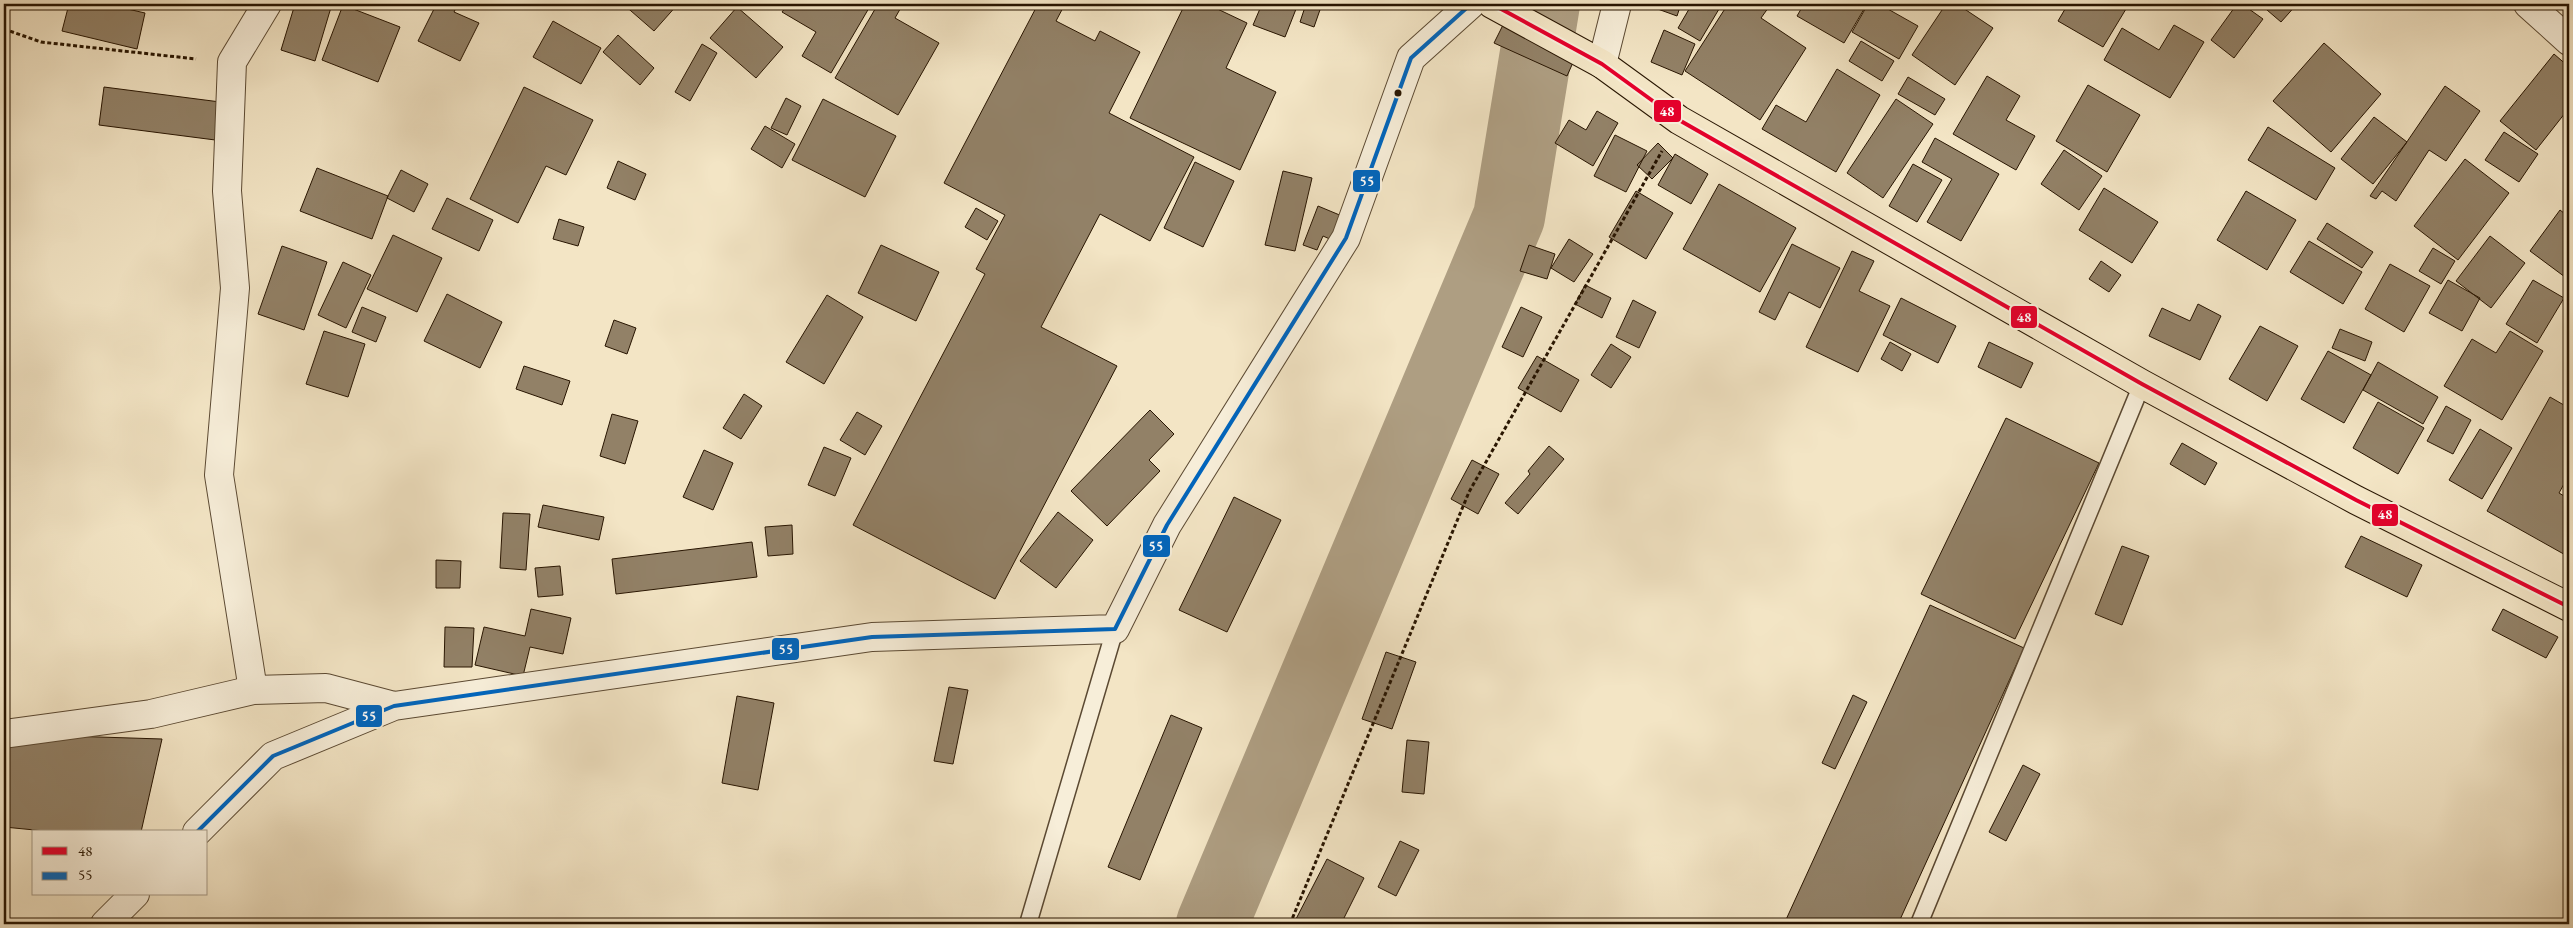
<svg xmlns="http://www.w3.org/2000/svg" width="2573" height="928" viewBox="0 0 2573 928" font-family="'EB Garamond',serif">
<rect width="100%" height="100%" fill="#f3e5c5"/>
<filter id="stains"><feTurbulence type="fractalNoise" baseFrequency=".004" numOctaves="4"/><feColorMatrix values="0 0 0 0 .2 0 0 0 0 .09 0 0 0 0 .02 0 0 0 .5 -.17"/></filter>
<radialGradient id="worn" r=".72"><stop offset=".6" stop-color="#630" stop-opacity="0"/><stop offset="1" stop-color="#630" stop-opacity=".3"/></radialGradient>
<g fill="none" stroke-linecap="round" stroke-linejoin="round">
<path stroke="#ae9e82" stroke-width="72" d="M1212,924L1509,217L1544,4"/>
</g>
<path fill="#928167" stroke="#281501" d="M69,4H106L145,13L137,49L62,31Z
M295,4H332L315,61L281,50Z
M428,4H458L454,12L479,23L460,61L418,41L435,7Z
M623,4H678L654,31Z
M788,4H862L869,8L831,73L802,56L816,32L782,12Z
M878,4H903L895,18L939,43L898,115L835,78Z
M1038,4H1065L1056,21L1095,41L1100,31L1140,52L1109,113L1194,157L1150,241L1100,214L1041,327L1117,366L995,599L853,525L985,274L976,269L1005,215L944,183Z
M1185,4H1207L1247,23L1226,68L1276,92L1240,170L1130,118Z
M1262,4H1298L1285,37L1253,25Z
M1306,4H1322L1314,27L1300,22Z
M1644,4H1681L1677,16Z
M1692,4H1722L1700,41L1678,28Z
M1728,4H1771L1761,18L1806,48L1760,120L1685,71Z
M1804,4H1867L1844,43L1797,16Z
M1868,4H1879L1918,26L1899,59L1852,32Z
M1946,4H1957L1993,28L1955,85L1912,55Z
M2068,4H2129L2103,47L2058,21Z
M2237,4H2242L2263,19L2234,58L2211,40Z
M2260,4H2297L2281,22Z
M343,5L400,27L378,82L322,60Z
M737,7L783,47L756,78L710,38Z
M553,21L601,48L581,84L533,57Z
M1503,25L1575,58L1567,76L1494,43Z
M2174,25L2204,42L2170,98L2104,60L2122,28L2159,50Z
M1664,30L1695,44L1682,75L1651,62Z
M618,35L654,68L640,85L603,52Z
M1861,41L1894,61L1882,81L1849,61Z
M2324,43L2381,94L2331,152L2273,101Z
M702,44L717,53L690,101L675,92Z
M2554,54L2569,67V108L2536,150L2500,121Z
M1837,69L1880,95L1836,172L1762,129L1776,105L1806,122Z
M1987,76L2020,96L2006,120L2035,136L2016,170L1953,134Z
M1908,77L1945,99L1935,115L1898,94Z
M2088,85L2140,115L2107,172L2056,141Z
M2445,86L2480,111L2446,161L2429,150L2396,201L2382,191L2376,199L2370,196Z
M104,87L228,103L223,141L99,125Z
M524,87L593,120L566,175L546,166L518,223L470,199Z
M786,98L801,106L787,135L771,128Z
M823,99L896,136L865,197L792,160Z
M1896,99L1933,124L1883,198L1847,173Z
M1597,111L1618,123L1593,166L1555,143L1569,120L1586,130Z
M2374,117L2407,142L2373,184L2341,159Z
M765,126L795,144L782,168L751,149Z
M2268,127L2335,168L2316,200L2248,160Z
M2504,132L2538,154L2519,182L2485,160Z
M1615,135L1647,151L1626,192L1594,176Z
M1935,138L1999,174L1961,241L1927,222L1952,179L1922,162Z
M1658,143L1673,158L1652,179L1637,165Z
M2064,150L2102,176L2079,210L2041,184Z
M1675,154L1708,174L1691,204L1658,185Z
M2465,159L2509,193L2458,260L2414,226Z
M618,161L646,174L635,200L607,188Z
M1195,162L1234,181L1203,247L1164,228Z
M1913,164L1942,180L1917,222L1889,206Z
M317,168L388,196L372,239L300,211Z
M401,170L428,184L414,212L387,198Z
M1283,171L1312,178L1295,251L1265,245Z
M1719,184L1796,228L1760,292L1683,249Z
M2104,188L2158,222L2132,263L2079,230Z
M1636,191L1673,213L1646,259L1609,237Z
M2246,191L2296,220L2267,270L2217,240Z
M447,198L493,220L479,251L432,229Z
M1318,206L1342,216L1332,240L1323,236L1317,250L1303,245Z
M976,208L998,221L987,240L965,227Z
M2560,210L2569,217V280L2530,251Z
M559,219L584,227L578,246L553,239Z
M2327,223L2373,252L2362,268L2317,239Z
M393,235L442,258L417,312L367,289Z
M2490,236L2525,263L2491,308L2456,281Z
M1569,239L1593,254L1574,282L1551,268Z
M2309,241L2362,272L2343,304L2290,272Z
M1792,244L1840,268L1820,308L1789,292L1775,320L1759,312Z
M881,245L939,272L916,321L858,293Z
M1529,245L1555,254L1547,279L1520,271Z
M282,246L327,262L304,330L258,314Z
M2433,248L2455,261L2441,284L2419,271Z
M1852,251L1874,261L1859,291L1890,306L1858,372L1806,347Z
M2101,261L2121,275L2109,292L2089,279Z
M343,262L371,275L346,328L318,315Z
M2390,264L2430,286L2404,332L2365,309Z
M2448,280L2480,298L2462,331L2429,313Z
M2533,280L2564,298L2537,343L2506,324Z
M1585,285L1611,298L1602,318L1575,304Z
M447,294L502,322L480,368L424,341Z
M827,295L863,317L824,384L786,362Z
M1901,298L1956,326L1938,363L1883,335Z
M1633,300L1656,312L1639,348L1616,337Z
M2198,304L2221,316L2200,360L2149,336L2162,308L2190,321Z
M362,307L386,317L376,342L352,332Z
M1521,307L1542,317L1523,357L1502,347Z
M614,320L636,328L627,354L605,346Z
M2260,326L2298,346L2267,401L2229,379Z
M2340,329L2372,342L2365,361L2332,348Z
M324,331L365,344L348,397L306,384Z
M2510,331L2543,351L2502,420L2444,386L2472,339L2496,353Z
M1890,342L1911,354L1902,371L1881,359Z
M1989,342L2033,363L2021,388L1978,367Z
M1611,344L1631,357L1611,388L1591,375Z
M2328,351L2371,375L2344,423L2301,399Z
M1537,356L1579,380L1561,412L1518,388Z
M2378,362L2438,397L2423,424L2363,390Z
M524,366L570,381L562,405L516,389Z
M744,394L762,406L741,439L723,428Z
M2550,397L2569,408V475L2559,493L2569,499V557L2487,511Z
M2378,402L2424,428L2398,474L2353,448Z
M2446,406L2471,420L2453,454L2427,441Z
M1150,410L1174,434L1149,460L1160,471L1107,526L1071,491Z
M857,412L882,426L865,455L840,440Z
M612,414L638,421L625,464L600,456Z
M2006,418L2099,463L2015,639L1921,594Z
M2480,429L2512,448L2482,499L2449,480Z
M2182,443L2217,463L2205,485L2170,464Z
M1549,446L1564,459L1518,514L1505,503L1530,474L1528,471Z
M824,447L851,458L835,496L808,485Z
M704,450L733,463L713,510L683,497Z
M1472,460L1499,474L1478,514L1451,499Z
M1234,497L1281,520L1227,632L1179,610Z
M543,505L604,517L599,540L538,527Z
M1058,512L1093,540L1056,588L1020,561Z
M503,513L530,514L526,570L500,568Z
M792,525L793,554L768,556L765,527Z
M2361,536L2422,565L2407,597L2345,567Z
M752,542L757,577L616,594L612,559Z
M2122,546L2149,556L2122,625L2095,614Z
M436,560L461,561L460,588H436Z
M560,566L563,595L538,597L535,568Z
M1930,605L2024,648L1898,924H1784Z
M531,609L571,618L563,654L530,647L523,676L475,665L484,627L525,636Z
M2503,609L2558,637L2546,658L2492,630Z
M445,627L474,628L472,667H444Z
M1386,652L1416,662L1392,729L1362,719Z
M949,687L968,690L953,764L934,761Z
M1853,695L1867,702L1835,769L1822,763Z
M737,696L774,703L758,790L722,783Z
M1171,715L1202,728L1140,880L1108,867Z
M4,734L162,739L141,832H55L4,827Z
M1407,740L1429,742L1424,794L1402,792Z
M2023,765L2040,774L2006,841L1989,832Z
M1400,841L1419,850L1396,896L1378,887Z
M1327,859L1364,878L1341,924H1307L1296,919Z"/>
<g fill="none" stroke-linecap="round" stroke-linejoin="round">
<defs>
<path id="lane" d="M1028,924L1115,629
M1919,924L2142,384"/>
<path id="street" d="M2528,4L2569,41
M1602,64L1617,4
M253,690L219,475L235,288L227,191L232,62L267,4
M4,734L151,714L253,690L326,688L394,706
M197,832L273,756L394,706L872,637L1115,629L1167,525L1346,238L1411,58L1471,4
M105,924L135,894"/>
<path id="primary" d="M1492,4L1602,64L1679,120L2142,384L2356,500L2569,607"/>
</defs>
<use href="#lane" stroke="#5b4932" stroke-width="19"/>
<use href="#street" stroke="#5b4932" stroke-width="30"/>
<use href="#primary" stroke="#281501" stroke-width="30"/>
<path stroke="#281501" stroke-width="3" stroke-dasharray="4 2.5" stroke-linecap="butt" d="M4,29L41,42L196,59
M1290,924L1469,492L1662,151"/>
<use href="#lane" stroke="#f7eed9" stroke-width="16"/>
<use href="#street" stroke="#f7eed9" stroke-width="28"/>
<use href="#primary" stroke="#f3e5c5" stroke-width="28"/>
<defs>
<path id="bus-1" d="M1492,4L1602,64L1679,120L2142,384L2356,500L2569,607"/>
<path id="bus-2" d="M197,832L273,756L394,706L872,637L1115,629L1167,525L1346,238L1411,58L1471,4"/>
</defs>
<use href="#bus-1" stroke="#f7eed9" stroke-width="8"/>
<use href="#bus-2" stroke="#f7eed9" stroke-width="8"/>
<use href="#bus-1" stroke="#e4002b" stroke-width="4"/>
<use href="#bus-2" stroke="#0065bd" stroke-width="4"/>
</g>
<circle fill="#281501" stroke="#f7eed9" stroke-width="2" cx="1398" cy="93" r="4.5"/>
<g stroke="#f7eed9" stroke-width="2">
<rect x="1653" y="99" width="29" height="24" rx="5" fill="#e4002b"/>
<rect x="1352" y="169" width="29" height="24" rx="5" fill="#0065bd"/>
<rect x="2010" y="305" width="28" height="24" rx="5" fill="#e4002b"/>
<rect x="2371" y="503" width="28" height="24" rx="5" fill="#e4002b"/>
<rect x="1142" y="534" width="29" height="24" rx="5" fill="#0065bd"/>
<rect x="771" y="637" width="29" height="24" rx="5" fill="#0065bd"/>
<rect x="355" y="704" width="28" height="24" rx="5" fill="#0065bd"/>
</g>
<g font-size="14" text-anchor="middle" font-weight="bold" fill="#fff">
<text x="1667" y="116">48</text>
<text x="1367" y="186">55</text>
<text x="2024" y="322">48</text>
<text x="2385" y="519">48</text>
<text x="1156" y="551">55</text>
<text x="786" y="654">55</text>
<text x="369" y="721">55</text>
</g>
<rect width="2573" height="928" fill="none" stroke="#f3e5c5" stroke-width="20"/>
<rect x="5" y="5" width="2563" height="918" fill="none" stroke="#281501" stroke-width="2.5"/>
<rect x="10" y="10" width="2553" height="908" fill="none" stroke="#281501"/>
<rect x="32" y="830" width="175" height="65" fill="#f7eed9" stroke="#a49783"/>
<rect x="42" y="847" width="25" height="8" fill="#e4002b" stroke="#a49783"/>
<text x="78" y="856" font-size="15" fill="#281501">48</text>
<rect x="42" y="872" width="25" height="8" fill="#0065bd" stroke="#a49783"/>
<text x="78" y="880" font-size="15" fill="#281501">55</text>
<rect width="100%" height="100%" filter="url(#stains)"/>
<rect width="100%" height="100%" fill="url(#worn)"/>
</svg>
